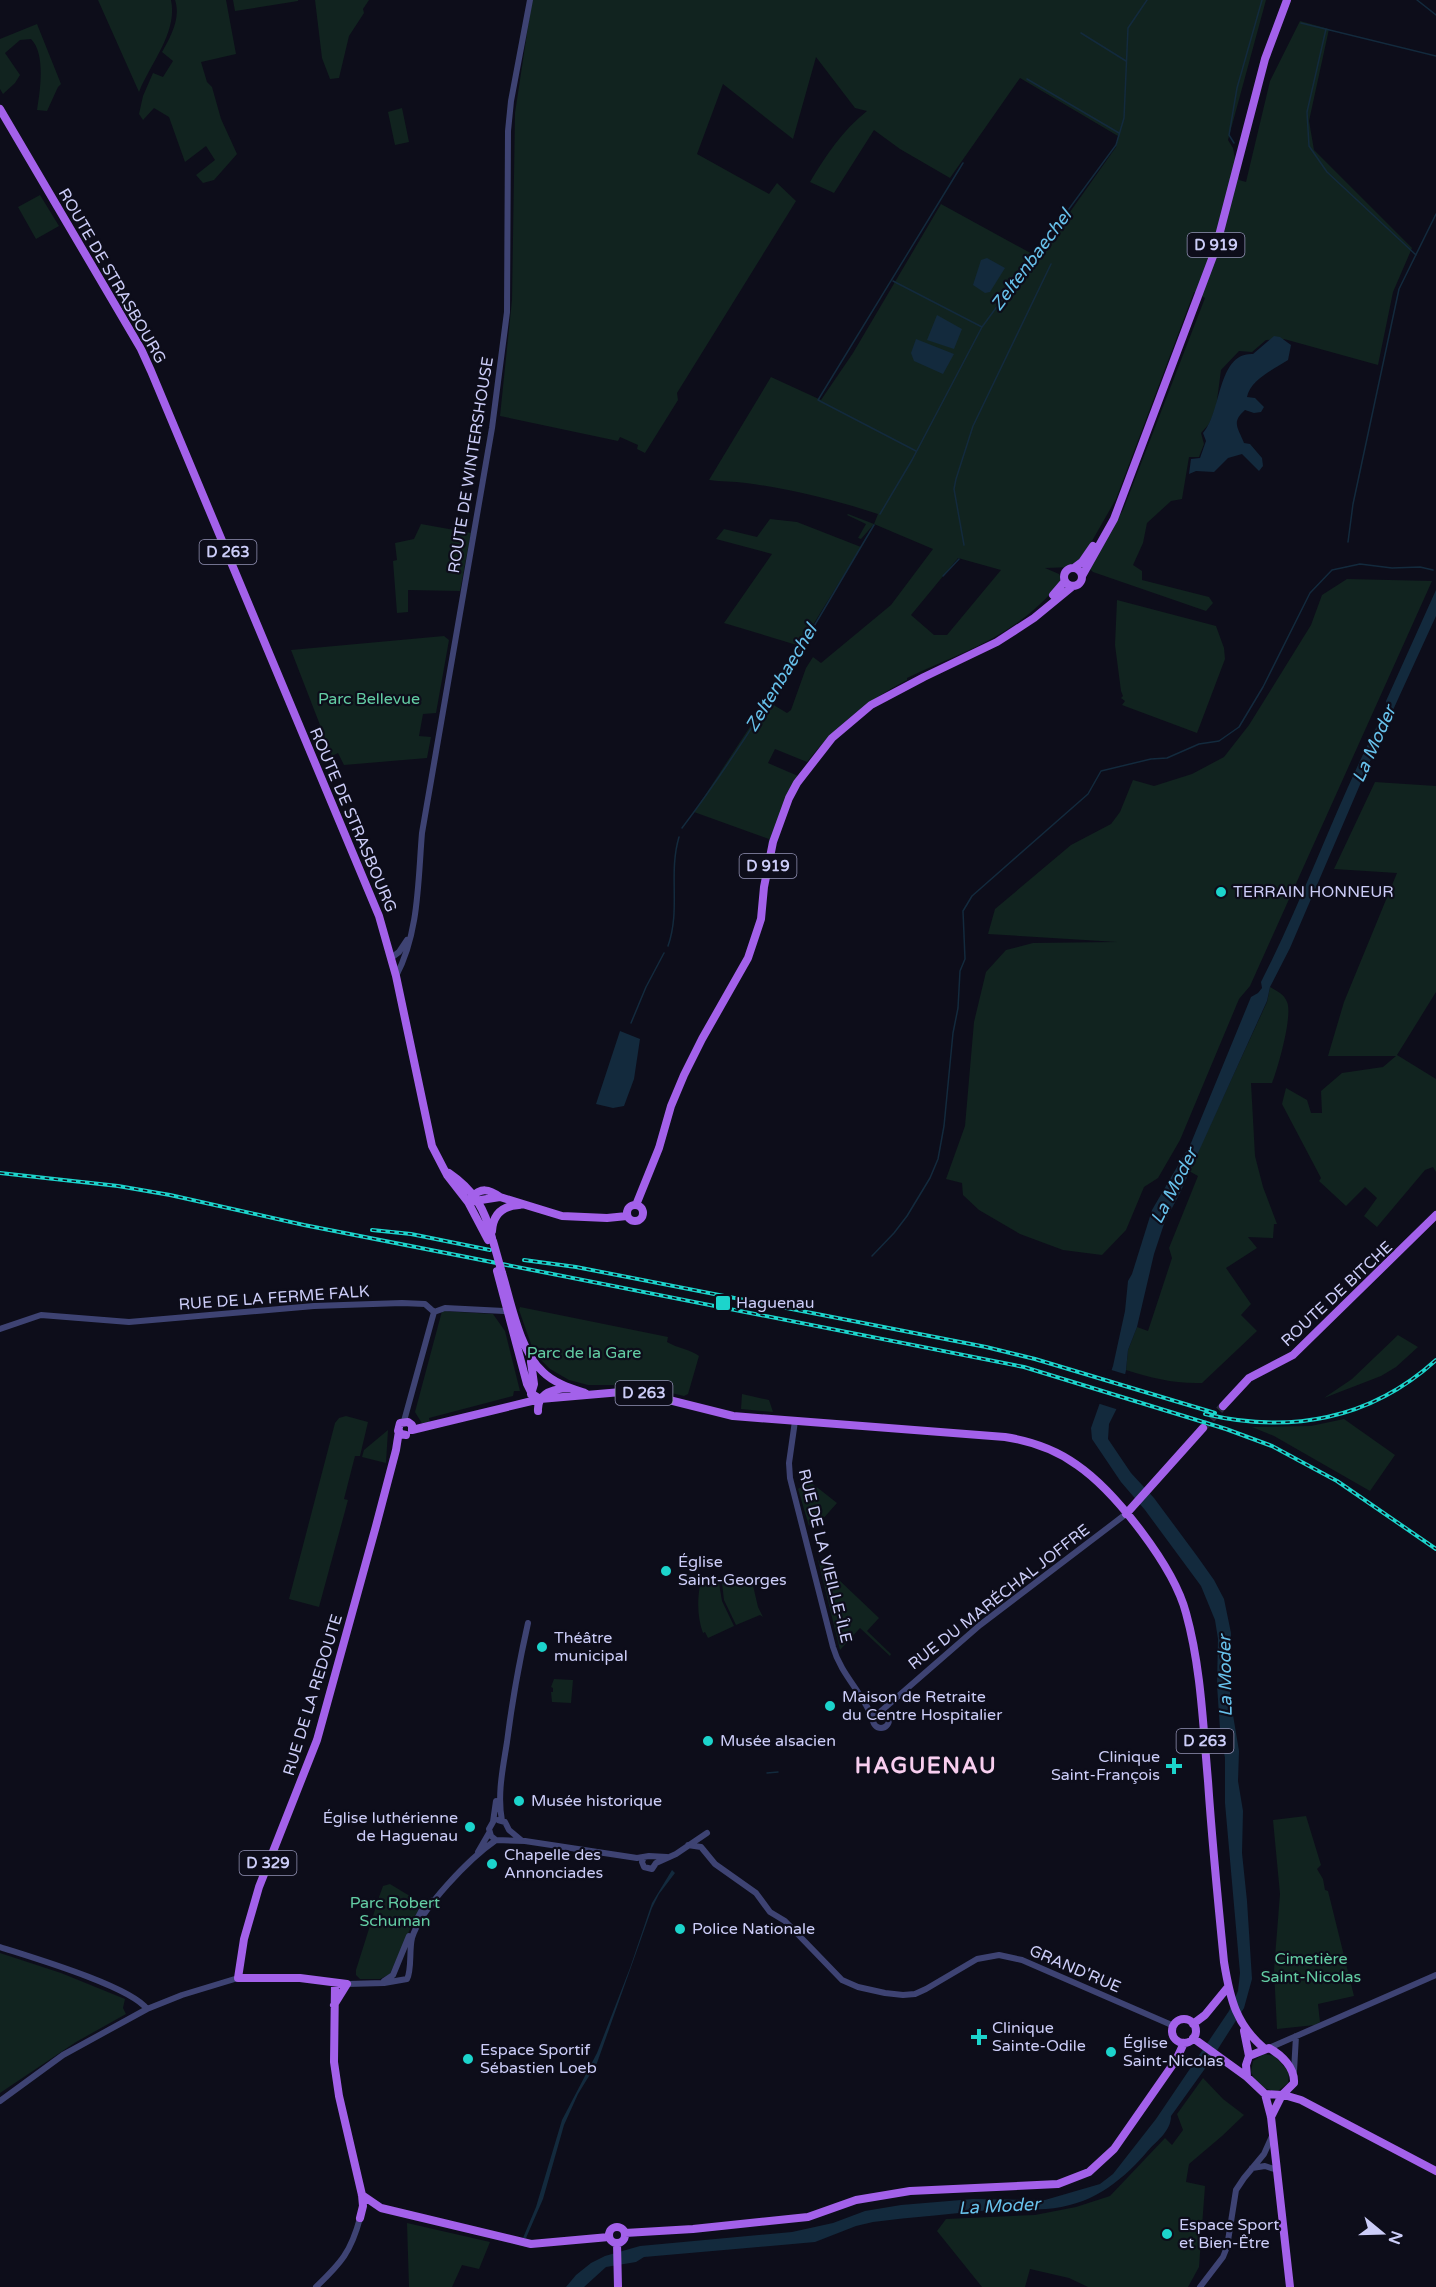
<svg xmlns="http://www.w3.org/2000/svg" width="1436" height="2287" viewBox="0 0 1436 2287" font-family="'Varela Round',sans-serif">
<rect width="100%" height="100%" fill="#0d0d1a"/>
<path fill="#11231f" fill-rule="evenodd" d="M98,0H171C178,32 150,64 139,92Z
M175,0H226L236,54L201,62L207,82L212,87L221,119L237,154L214,180L203,183L196,175L215,160L206,146L185,162L169,117L154,108L143,120L139,114L143,96L153,73L163,77L173,61L162,52C171,36 181,18 175,0Z
M233,0H298V1L235,11Z
M315,0H369L363,9L364,13L349,36L339,78L330,79L322,58Z
M532,0H1266L1228,140L1233,148L1239,180L1246,182L1270,81L1300,21L1329,29L1309,121L1314,150L1412,248L1393,292L1378,365L1284,339L1266,340L1252,352L1239,351L1221,370L1216,408L1209,424L1201,433L1204,444L1199,457H1189L1182,499L1171,501L1147,523L1143,543L1133,565L1142,571V580L1209,597L1213,603L1206,611L1093,572L1089,568L1123,510L1205,298L1194,292L1116,499L1088,548L1090,550L1072,567L1045,568L1059,574L1062,580C1018,636 966,650 907,678V680C867,701 835,726 807,762L775,749L768,763L798,776L768,846L769,839L694,812L767,701L787,713L791,710L806,668L813,657L821,663L891,605L933,549L874,524L861,539L858,538L866,524L847,515L848,514L874,524L878,514C835,500 791,489 746,483C733,481 721,482 709,480L771,377L821,400L853,353L941,204L1036,256L1053,236L1116,147L1118,136L1020,78L950,178L900,149L874,130L834,193L810,182C826,155 843,130 867,111L855,108L816,57L793,139L723,84L697,154L769,194L777,183L796,201L677,393L678,400L645,453L637,449L638,445L620,437L618,441L500,416L512,300L515,113ZM958,558L1001,570L947,635H934L911,615Z
M37,24L61,84L58,87L47,111L37,110C40,91 46,54 31,39L20,40L5,53L20,75L15,83L3,94L0,89V39Z
M402,108L409,142L395,145L388,112Z
M40,195L59,226L36,239L18,207Z
M770,519L797,522L861,547L800,646L724,623L772,554L716,539L724,529L757,537Z
M421,524L471,533L460,591L408,590V612L397,613L393,561L397,560L395,543L414,539Z
M1347,579L1432,581L1250,986L1239,999L1180,1140L1158,1178L1144,1187L1126,1230L1102,1255L1063,1250L1020,1234L979,1210L963,1195L962,1183L946,1179L965,1126L974,1022L986,972L1006,950L1033,943L1117,942L988,934L995,909L1071,845L1111,824L1120,812L1133,780L1154,786L1192,774L1224,757L1249,725L1311,625L1322,595Z
M1117,600L1216,626L1224,648L1225,659L1197,733L1122,705L1125,701L1121,698L1123,696L1121,691L1115,645Z
M444,636L449,640L436,713L423,714L419,736L431,737L427,758L344,765L338,753L332,756L291,650Z
M1375,782L1436,786V992L1397,1055L1436,1079V1172L1433,1167L1425,1170L1377,1227L1364,1216L1377,1198L1365,1187L1346,1206L1319,1181L1321,1178L1282,1104L1286,1088L1307,1100L1311,1113H1322L1321,1091L1342,1073L1383,1067L1396,1056H1328L1344,1002L1397,873L1334,869Z
M1270,987C1277,991 1284,994 1287,1002C1293,1015 1278,1068 1272,1083H1251L1255,1156L1263,1187L1277,1224H1274L1273,1238L1248,1237L1257,1248L1226,1268L1251,1304L1241,1315L1257,1331L1202,1383C1175,1384 1152,1378 1126,1370L1128,1350L1137,1327L1148,1331L1172,1258L1169,1248L1198,1176L1189,1171L1267,1002Z
M520,1307L668,1337L667,1342C677,1348 692,1350 699,1356L688,1394L684,1396L637,1385H588L569,1380L550,1369L539,1358L532,1347L519,1310Z
M442,1311L493,1314L505,1331L520,1391H514L513,1396L429,1418L430,1423L423,1425L415,1412Z
M1398,1335L1418,1347L1396,1367L1381,1376L1324,1398L1352,1379Z
M742,1394L769,1400L773,1412L741,1409Z
M346,1416L368,1422L360,1456H355L344,1499L348,1500L319,1607L289,1599L335,1423L339,1418Z
M1344,1419L1395,1455L1370,1491L1274,1436L1252,1427L1311,1426Z
M388,1430L386,1463L362,1457L364,1450Z
M809,1481L837,1503L821,1521L817,1517L809,1526L798,1489Z
M818,1560L879,1618L867,1631L891,1654L890,1656L860,1628L840,1650Z
M751,1577L758,1607L763,1617L760,1615L736,1625L724,1600L722,1583Z
M701,1581L719,1583L722,1601L734,1626L708,1638L705,1632L703,1633C697,1617 697,1597 701,1581Z
M554,1679L573,1680L571,1703L552,1702L551,1692H553V1688L551,1687Z
M1306,1816L1321,1865L1317,1869L1323,1879L1325,1890L1328,1891L1354,1996L1318,2004L1320,2022L1315,2025L1277,2029L1274,1970L1280,1894L1273,1820Z
M390,1884L418,1901V1911L390,1974L380,1979H360L356,1975V1970L379,1897L383,1886Z
M0,1953L61,1973L125,1999L123,2008L126,2014L76,2042L0,2093Z
M1264,2054L1275,2056L1289,2072L1288,2083L1278,2091C1265,2091 1256,2084 1251,2072L1253,2061Z
M1203,2078L1223,2099L1244,2115L1222,2136L1189,2164L1186,2182L1205,2186L1199,2267L1188,2287H1088L1069,2278L1030,2269L1025,2287H982L937,2231L946,2219L1035,2215L1076,2207L1110,2196L1165,2138L1172,2145L1183,2130L1177,2114Z
M407,2223L490,2242L479,2269L462,2265L452,2287H409Z"/>
<path fill="#132a3d" d="M987,258L1005,268L990,292L985,293L973,285L981,260Z
M937,315L962,329L954,349L927,340Z
M1274,336L1280,337L1291,345L1288,360C1274,369 1250,380 1247,397L1255,398L1264,407L1261,412L1254,413L1245,410C1231,422 1238,428 1244,443L1250,444L1262,458L1263,466L1259,471L1242,454L1228,458L1214,472L1196,471L1189,474L1191,459L1200,458L1206,441L1203,433C1222,412 1217,352 1253,354Z
M916,339L954,354L943,374L914,361L911,353Z
M1436,590V616L1377,745L1290,948L1270,987L1267,1001L1179,1195L1165,1221L1154,1254L1137,1327L1128,1350L1126,1370L1119,1404L1109,1424L1108,1439L1131,1473L1154,1498L1197,1556L1214,1580L1224,1599L1231,1633L1230,1697L1239,1751L1238,1781L1243,1811L1242,1853L1247,1901L1252,1979L1244,2008L1209,2063L1171,2116C1171,2132 1155,2142 1146,2153C1119,2184 1089,2206 1046,2209C1028,2210 1009,2208 991,2210C952,2214 912,2217 873,2222L856,2226L815,2242L644,2257L636,2262L606,2267L584,2287H566L576,2275L591,2263L605,2256L640,2246L792,2232L833,2223L865,2211L901,2205L973,2199L1045,2200L1100,2184L1113,2174L1156,2119L1229,2011L1238,1991L1240,1973L1225,1803V1758L1220,1729L1217,1685L1218,1639L1215,1620L1201,1586L1145,1510L1121,1482L1092,1439L1091,1428L1113,1366L1125,1311L1128,1281L1132,1274L1152,1210L1191,1143L1251,997L1258,993L1262,988L1261,982C1307,892 1339,796 1387,707L1386,701Z
M620,1031L640,1039L634,1079L624,1106L613,1108L596,1104Z
M672,1870L675,1873L659,1894L652,1908L597,2063L578,2094L564,2125L543,2199L526,2238H523L536,2207L562,2120L597,2053L630,1968L652,1903Z"/>
<path fill="#0d0d1a" d="M1108,1369L1128,1375L1119,1410L1097,1403Z"/>
<g fill="none" stroke-linecap="round" stroke-linejoin="round">
<path stroke="#132a3d" stroke-width="1.5" d="M1417,0L1436,15
M1301,23L1436,56
M1326,29L1307,112L1309,146L1327,172L1416,255
M1081,33L1126,61
M1027,79L1119,133
M1234,143L1229,135L1237,88L1262,0
M893,281L982,327
M916,451L818,400L963,163
M880,514L912,460L982,327L1116,145L1124,118L1128,28L1147,0
M1348,542L1353,504L1399,289L1436,214
M964,545L954,489L956,479L973,426L1051,264
M943,576L959,559
M682,828C754,733 813,627 874,525
M668,946C681,909 668,874 679,837
M631,1023L646,987L664,953
M872,1256L894,1233L907,1216L930,1178L938,1159L944,1126L953,1033L958,1008L960,971L965,959L963,911L972,896L1088,794L1101,771L1151,759L1167,758L1199,744L1219,741L1239,727L1263,687L1310,593L1332,570L1360,564L1392,568L1420,567L1433,570
M767,1773L778,1772"/>
<path stroke="#2a2a3b" stroke-width="8" stroke-dasharray="8 4" stroke-linecap="butt" d="M1203,1428L1223,1406"/>
<path stroke="#3e4373" stroke-width="6" d="M391,958L399,952L407,940
M396,976C419,934 418,880 422,833L492,428L507,312L508,131L511,101L530,0
M434,1312L445,1308L504,1311L510,1313
M0,1329L41,1315L129,1322L314,1306L402,1303L425,1304L434,1312
M404,1421L434,1312
M795,1421L789,1463L790,1478L833,1647C841,1675 863,1693 873,1719
M873 1720a8 8 0 1 1 16 0a8 8 0 1 1-16 0Z
M880,1712L980,1625L1126,1514
M498,1820L505,1822L509,1830L521,1840
M502,1821C497,1794 503,1768 507,1742C512,1702 519,1663 528,1623
M496,1840L491,1836L489,1829L493,1822L496,1801
M688,1845L701,1847L715,1864L756,1893L770,1912L785,1921L842,1980L858,1987L885,1993L903,1995L915,1994L926,1989L977,1959L999,1955L1022,1960L1174,2026
M478,1852L489,1833
M644,1857L642,1862L644,1867L652,1869L656,1863L676,1854L707,1833
M417,1919L424,1906L431,1901
M0,1947C31,1957 130,1986 147,2009
M384,1981L393,1975L409,1936
M347,1984L384,1983L407,1979C412,1970 409,1950 412,1938C421,1908 470,1858 496,1840L525,1841L637,1858L649,1856L667,1857
M1269,2048L1436,1975
M1294,2071L1296,2036
M0,2101L63,2055L147,2009L182,1995L238,1978
M1252,2168L1265,2166L1277,2170
M316,2287C341,2263 351,2252 360,2218
M1200,2287L1223,2257L1227,2247L1236,2190L1244,2178L1264,2154L1273,2134"/>
<path stroke="#a361ea" stroke-width="8" d="M0,109L141,349L151,371L379,916L396,976L432,1146L447,1175L468,1202L488,1240
M1074,568L1082,562L1093,546
M1064 577a9 9 0 1 1 18 0a9 9 0 1 1-18 0Z
M1082,576L1114,519L1215,251L1265,59L1287,0
M1053,595L1065,581
M449,1173C474,1190 485,1209 492,1238
M471,1198C481,1187 489,1189 500,1197
M468,1202L500,1197L562,1216L607,1218L627,1216
M627 1213a8 8 0 1 1 16 0a8 8 0 1 1-16 0Z
M636,1205L659,1148L671,1106L684,1075L702,1039L748,958L761,919L764,887L773,842L789,798L797,783L832,738L871,705L924,677L997,642L1034,618L1073,586
M492,1231C493,1214 503,1206 519,1205
M497,1271L527,1384L532,1394L540,1399
M502,1273C511,1302 520,1352 543,1372C554,1383 570,1388 585,1393
M531,1362L534,1384L531,1394
M1223,1406L1249,1378L1293,1355L1436,1215
M538,1411C537,1393 553,1389 568,1388
M412,1430L540,1399L633,1391L733,1416L1005,1437C1031,1441 1055,1449 1077,1465C1116,1492 1174,1567 1186,1613C1201,1667 1203,1725 1208,1781C1212,1841 1218,1902 1224,1962C1230,1999 1236,2025 1265,2049
M406,1435L401,1434L398,1431L400,1423L408,1422L412,1425V1430
M1126,1514L1203,1428
M335,1983L334,2062L339,2096L362,2195L363,2206L360,2218
M334,2005L347,1984L300,1978H238L244,1939L259,1887L317,1740L376,1526L396,1450L399,1431
M1172 2031a12 12 0 1 1 24 0a12 12 0 1 1-24 0Z
M1193,2024L1205,2015L1228,1987
M1244,2031L1249,2056
M1193,2038L1247,2077L1265,2094L1282,2095L1294,2083C1295,2068 1282,2055 1269,2048L1249,2056L1246,2065L1247,2077
M1265,2094L1271,2117L1290,2287
M1284,2095L1301,2100L1436,2171
M1271,2117L1282,2095
M362,2195L381,2208L531,2244L609,2237
M609 2235a8 8 0 1 1 16 0a8 8 0 1 1-16 0Z
M625,2233L693,2229L808,2217L856,2200L910,2191L1058,2184L1089,2172L1114,2149L1176,2060L1184,2043
M617,2243L618,2287"/>
<defs>
<path id="rail" d="M0,1173L118,1186L170,1195L304,1225L1024,1367L1226,1429L1272,1446L1337,1481L1436,1549
M372,1230L411,1234L490,1250
M524,1260L576,1267L986,1347L1035,1359L1215,1413
M1205,1414C1289,1434 1370,1420 1436,1360"/>
</defs>
<use href="#rail" stroke="#1cd4cc" stroke-width="4"/>
<use href="#rail" stroke="#0d0d1a" stroke-width="1.5" stroke-dasharray="4.5" stroke-linecap="butt"/>
<path stroke="#a361ea" stroke-width="8" d="M493,1241L502,1273"/>
</g>
<g fill="#1cd4cc" stroke="#0d0d1a" stroke-width="2">
<circle cx="1221" cy="892" r="6"/>
<rect x="715" y="1295" width="16" height="16" rx="3"/>
<circle cx="666" cy="1571" r="6"/>
<circle cx="542" cy="1647" r="6"/>
<circle cx="830" cy="1706" r="6"/>
<circle cx="708" cy="1741" r="6"/>
<path d="M1171 1757h6v6h6v6h-6v6h-6v-6h-6v-6h6z"/>
<circle cx="519" cy="1801" r="6"/>
<circle cx="470" cy="1827" r="6"/>
<circle cx="492" cy="1864" r="6"/>
<circle cx="680" cy="1929" r="6"/>
<path d="M976 2028h6v6h6v6h-6v6h-6v-6h-6v-6h6z"/>
<circle cx="1111" cy="2052" r="6"/>
<circle cx="468" cy="2059" r="6"/>
<circle cx="1167" cy="2234" r="6"/>
</g>
<g text-anchor="middle" dominant-baseline="central" stroke-width="4.5" stroke-linejoin="round" paint-order="stroke">
<g fill="#0d0d1a" stroke="#9393b5" stroke-width="1.5">
<rect x="1187.5" y="233" width="57" height="24" rx="4.5"/>
<rect x="199.5" y="540" width="57" height="24" rx="4.5"/>
<rect x="739.5" y="854" width="57" height="24" rx="4.5"/>
<rect x="615.5" y="1381" width="57" height="24" rx="4.5"/>
<rect x="1176.5" y="1729" width="57" height="24" rx="4.5"/>
<rect x="239.5" y="1851" width="57" height="24" rx="4.5"/>
</g>
<g font-size="15" font-weight="bold" fill="#cccdf8">
<text x="1216" y="245">D 919</text>
<text x="228" y="552">D 263</text>
<text x="768" y="866">D 919</text>
<text x="644" y="1393">D 263</text>
<text x="1205" y="1741">D 263</text>
<text x="268" y="1863">D 329</text>
</g>
<g font-size="16" fill="#cccdf8" stroke="#0d0d1a">
<text transform="translate(112 276) rotate(60)">ROUTE DE STRASBOURG</text>
<text transform="translate(471 465) rotate(-81)">ROUTE DE WINTERSHOUSE</text>
<text transform="translate(353 820) rotate(67)">ROUTE DE STRASBOURG</text>
<text transform="translate(1337 1294) rotate(-43)">ROUTE DE BITCHE</text>
<text transform="translate(274 1298) rotate(-4)">RUE DE LA FERME FALK</text>
<text transform="translate(825 1556) rotate(76)">RUE DE LA VIEILLE-ÎLE</text>
<text transform="translate(999 1597) rotate(-38)">RUE DU MARÉCHAL JOFFRE</text>
<text transform="translate(313 1695) rotate(-73)">RUE DE LA REDOUTE</text>
<text transform="translate(1075 1969) rotate(23)">GRAND'RUE</text>
</g>
<g font-size="16" fill="#63cda4" stroke="#0d0d1a">
<text x="369" y="699">Parc Bellevue</text>
<text x="584" y="1353">Parc de la Gare</text>
<text x="395" y="1903">Parc Robert<tspan x="395" dy="18">Schuman</tspan></text>
<text x="1311" y="1959">Cimetière<tspan x="1311" dy="18">Saint-Nicolas</tspan></text>
</g>
<g font-size="16" fill="#cccdf8" stroke="#0d0d1a" text-anchor="start">
<text x="1233" y="892">TERRAIN HONNEUR</text>
<text x="736" y="1303">Haguenau</text>
<text x="678" y="1562">Église<tspan x="678" dy="18">Saint-Georges</tspan></text>
<text x="554" y="1638">Théâtre<tspan x="554" dy="18">municipal</tspan></text>
<text x="842" y="1697">Maison de Retraite<tspan x="842" dy="18">du Centre Hospitalier</tspan></text>
<text x="720" y="1741">Musée alsacien</text>
<text x="1160" y="1757" text-anchor="end">Clinique<tspan x="1160" dy="18">Saint-François</tspan></text>
<text x="531" y="1801">Musée historique</text>
<text x="458" y="1818" text-anchor="end">Église luthérienne<tspan x="458" dy="18">de Haguenau</tspan></text>
<text x="504" y="1855">Chapelle des<tspan x="504" dy="18">Annonciades</tspan></text>
<text x="692" y="1929">Police Nationale</text>
<text x="992" y="2028">Clinique<tspan x="992" dy="18">Sainte-Odile</tspan></text>
<text x="1123" y="2043">Église<tspan x="1123" dy="18">Saint-Nicolas</tspan></text>
<text x="480" y="2050">Espace Sportif<tspan x="480" dy="18">Sébastien Loeb</tspan></text>
<text x="1179" y="2225">Espace Sport<tspan x="1179" dy="18">et Bien-Être</tspan></text>
</g>
<g font-size="18" font-style="italic" fill="#67c1eb" stroke="#0d0d1a">
<text transform="translate(1031 260) rotate(-53)">Zeltenbaechel</text>
<text transform="translate(781 678) rotate(-59)">Zeltenbaechel</text>
<text transform="translate(1374 744) rotate(-66)">La Moder</text>
<text transform="translate(1174 1186) rotate(-63)">La Moder</text>
<text transform="translate(1225 1676) rotate(-91)">La Moder</text>
<text transform="translate(999 2206) rotate(-3)">La Moder</text>
</g>
<g font-size="22" font-weight="bold" letter-spacing="1.5" fill="#f8ceef" stroke="#0d0d1a">
<text x="926" y="1766">HAGUENAU</text>
</g>
</g>
<g transform="translate(1382 2233) rotate(109)" stroke="#0d0d1a" stroke-width="4.5" paint-order="stroke">
<path d="M0-4.5L10 22L0 15L-10 22Z" fill="#cccdf8"/>
<text y="-9" font-size="16" font-weight="bold" text-anchor="middle" fill="#cccdf8">N</text>
</g>
</svg>
